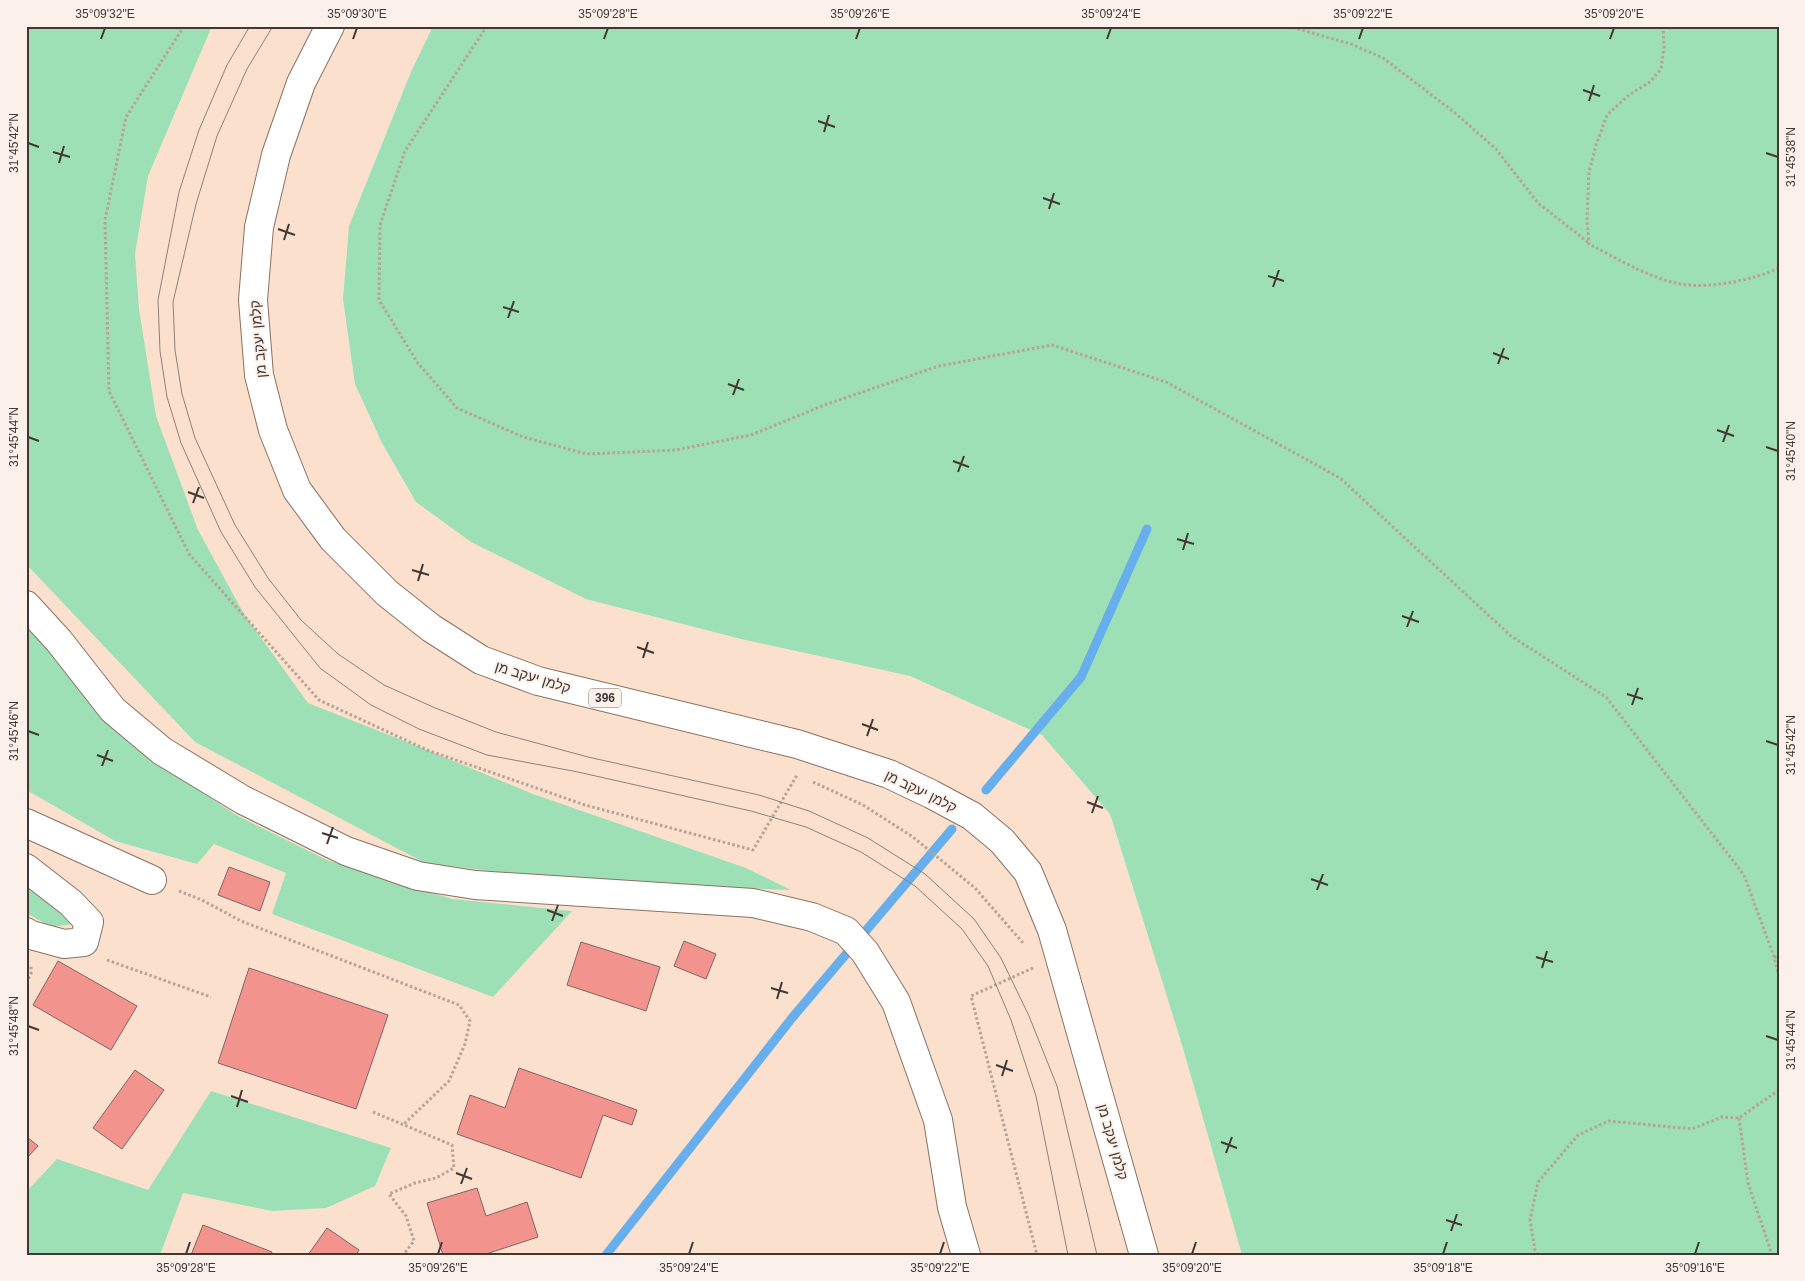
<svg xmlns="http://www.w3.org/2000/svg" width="1805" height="1281" viewBox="0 0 1805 1281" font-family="Helvetica,'Noto Sans Hebrew',sans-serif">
<rect width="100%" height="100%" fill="#fbe0ce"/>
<path fill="#9ee0b5" d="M26,26H212L148,176L135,254L139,309L156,416L198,530L244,614L308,703L427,750L533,794L746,868L791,890L580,882L425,863L195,742L26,564Z
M433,26H1779V1255H1242L1183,1048L1110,814L1042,735L910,676L741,639L586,599L471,542L416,502L382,443L355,384L343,299L349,226L411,72Z
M26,621L141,751L236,815L329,861L452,899L572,911L493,997L272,914L286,873L214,844L197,864L115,841L30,792L26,787Z
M26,885L55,906L73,924L52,927L26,913Z
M211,1091L391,1148L375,1186L326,1208L272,1211L183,1193L160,1255H26V1192L57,1159L148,1190Z"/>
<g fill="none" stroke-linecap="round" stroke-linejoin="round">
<path stroke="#66afec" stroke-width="9" d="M986,790L1081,677L1147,529
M606,1255L792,1018L952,829"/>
</g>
<path fill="#f2948d" stroke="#826461" d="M229,867L270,882L260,911L218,895Z
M684,941L716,954L706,979L674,966Z
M581,942L660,967L646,1011L567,985Z
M58,961L137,1006L111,1050L33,1005Z
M249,968L388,1015L356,1109L218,1063Z
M519,1068L637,1110L632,1125L603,1115L581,1178L457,1134L470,1095L505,1108Z
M135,1070L164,1090L122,1149L93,1128Z
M26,1136L38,1146L26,1159Z
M477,1188L486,1216L527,1202L538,1237L483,1255H443L427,1203Z
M203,1225L272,1252L271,1255H191Z
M327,1228L359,1250L356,1255H308Z"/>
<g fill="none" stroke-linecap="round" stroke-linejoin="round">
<defs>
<path id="minor" d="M26,605L59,641L113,710L162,751L243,800L346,851L418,876L475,885L753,903L812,917L846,931L865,952L896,1002L938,1120L952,1207L966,1255
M26,823L152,880
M26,868L71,903L89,922L84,942L64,944L31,935L26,932"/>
<path id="major" d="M330,26L301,83L276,155L259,227L253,300L259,375L273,430L297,490L333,539L387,593L431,628L481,660L538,681L797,744L889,774L931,794L972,816L1002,841L1028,872L1052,930L1144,1255"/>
</defs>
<use href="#minor" stroke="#8a7262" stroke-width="30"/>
<use href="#major" stroke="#8a7262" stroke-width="30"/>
<path stroke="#b8a294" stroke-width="3" stroke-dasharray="2.5 2.5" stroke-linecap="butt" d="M184,26L126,117L105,220L109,391L189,554L319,700L427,750L585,805L753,850L797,775L798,776
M487,26L405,151L380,225L379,300L417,362L457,408L523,437L587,454L676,450L751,435L827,404L939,366L1052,345L1166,382L1340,478L1511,636L1606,697L1744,875L1774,957L1779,976
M1288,26L1351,44L1383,58L1454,112L1496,149L1538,203L1589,243
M1663,26L1664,47L1661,69L1650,82L1629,95L1607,115L1596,145L1589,172L1587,221L1589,244C1616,258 1651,279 1681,284C1708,289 1754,280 1779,268
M813,782L863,805L913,837L975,888L1024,944
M179,891L202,900L241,921L459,1005L470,1021L465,1044L449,1081L404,1124
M1774,957L1779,956
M107,960L211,997
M1033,968L971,996L1037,1255
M26,983L31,974V966
M373,1112L452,1145L454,1168L436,1178L415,1183L389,1194L406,1216L414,1241L403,1255
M1739,1118L1748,1183L1772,1255
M1538,1255L1535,1250L1530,1220L1538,1182L1578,1135L1609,1121L1692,1129L1722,1117L1739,1118L1779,1090"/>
<use href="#minor" stroke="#fff" stroke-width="28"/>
<use href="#major" stroke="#fff" stroke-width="28"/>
<path stroke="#918074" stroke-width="1" d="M250,26L227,65L199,130L179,192L158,300L160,351L167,397L181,443L221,532L255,587L320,668L371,705L419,729L487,755L578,772L751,811L806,827L861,852L915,886L962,929L988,966L1011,1020L1036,1096L1068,1255
M273,26L247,69L217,136L196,204L173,302L175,350L182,394L195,438L235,525L268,578L301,620L338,654L384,685L433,707L496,732L588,757L759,795L809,811L868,838L925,874L974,919L1001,958L1029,1016L1057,1086L1097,1255"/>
</g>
<path fill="none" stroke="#433831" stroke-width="2" d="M101,39L105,28M353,39L357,28M604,39L608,28M856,39L860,28M1107,39L1111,28M1359,39L1363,28M1610,39L1614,28M1583,90L1600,96M1589,101L1594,85M818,121L835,127M824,132L829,115M28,143L39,147M53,152L70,157M1766,153L1778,157M59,163L64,146M1043,198L1060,204M1049,209L1054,193M278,229L295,235M284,240L289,224M1268,276L1284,281M1273,287L1279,270M503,307L519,312M508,318L514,301M1493,353L1509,359M1498,364L1504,348M728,384L744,390M733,395L739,379M1717,430L1734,436M28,437L39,441M1723,442L1729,425M1766,447L1778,451M953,461L969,467M958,472L964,456M188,492L204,498M193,503L199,487M1177,539L1194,544M1183,550L1188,533M412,570L429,575M418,581L423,564M1402,616L1419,622M1407,627L1413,611M637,647L654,653M643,658L648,642M1627,694L1643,699M1632,705L1638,688M862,724L878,730M28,731L39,735M867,736L873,719M1766,741L1778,745M97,755L113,761M102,766L108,750M1087,802L1103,808M1092,813L1098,796M322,833L338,838M327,844L333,827M1311,879L1328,885M1317,890L1323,874M547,910L563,916M552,921L558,905M1536,957L1553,962M1542,968L1547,951M771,988L788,993M777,999L782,982M28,1026L39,1030M1766,1036L1778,1040M996,1065L1013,1071M1002,1076L1007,1060M231,1096L248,1102M237,1107L242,1090M1221,1142L1237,1148M1226,1153L1232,1137M456,1173L472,1179M461,1184L467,1168M1446,1220L1462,1225M1451,1231L1457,1214M186,1254L190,1242M438,1254L442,1242M689,1254L693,1242M940,1254L944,1242M1192,1254L1196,1242M1443,1254L1447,1242M1695,1254L1699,1242"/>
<g text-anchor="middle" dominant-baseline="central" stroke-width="4" stroke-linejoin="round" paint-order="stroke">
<rect fill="#fcf1ea" stroke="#7a7068" stroke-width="1" x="589" y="688.5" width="32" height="19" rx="4"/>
<g font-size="12" font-weight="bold" fill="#433831">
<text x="605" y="698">396</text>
</g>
<g font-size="14" fill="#433831" stroke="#fcf1ea">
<text transform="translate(258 339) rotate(-95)">קלמן יעקב מן</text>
<text transform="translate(533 677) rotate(17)">קלמן יעקב מן</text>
<text transform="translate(921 791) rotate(26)">קלמן יעקב מן</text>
<text transform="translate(1113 1142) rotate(74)">קלמן יעקב מן</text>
</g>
</g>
<rect width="1805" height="1281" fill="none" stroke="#fcf1ea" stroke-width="55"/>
<rect x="28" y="28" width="1750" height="1226" fill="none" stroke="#433831" stroke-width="2"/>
<g font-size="12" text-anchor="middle" fill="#433831">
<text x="105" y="18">35°09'32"E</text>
<text x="357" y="18">35°09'30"E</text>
<text x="608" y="18">35°09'28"E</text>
<text x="860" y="18">35°09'26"E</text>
<text x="1111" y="18">35°09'24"E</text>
<text x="1363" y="18">35°09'22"E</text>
<text x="1614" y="18">35°09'20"E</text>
<text transform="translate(14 143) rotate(-90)" y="4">31°45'42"N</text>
<text transform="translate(1791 157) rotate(-90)" y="4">31°45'38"N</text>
<text transform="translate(14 437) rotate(-90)" y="4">31°45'44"N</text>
<text transform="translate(1791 451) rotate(-90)" y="4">31°45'40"N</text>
<text transform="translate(14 731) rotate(-90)" y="4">31°45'46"N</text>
<text transform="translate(1791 745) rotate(-90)" y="4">31°45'42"N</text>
<text transform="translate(14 1026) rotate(-90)" y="4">31°45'48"N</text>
<text transform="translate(1791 1040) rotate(-90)" y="4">31°45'44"N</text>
<text x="186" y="1272">35°09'28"E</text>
<text x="438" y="1272">35°09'26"E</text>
<text x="689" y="1272">35°09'24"E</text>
<text x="940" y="1272">35°09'22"E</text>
<text x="1192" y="1272">35°09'20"E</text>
<text x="1443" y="1272">35°09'18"E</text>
<text x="1695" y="1272">35°09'16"E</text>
</g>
</svg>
